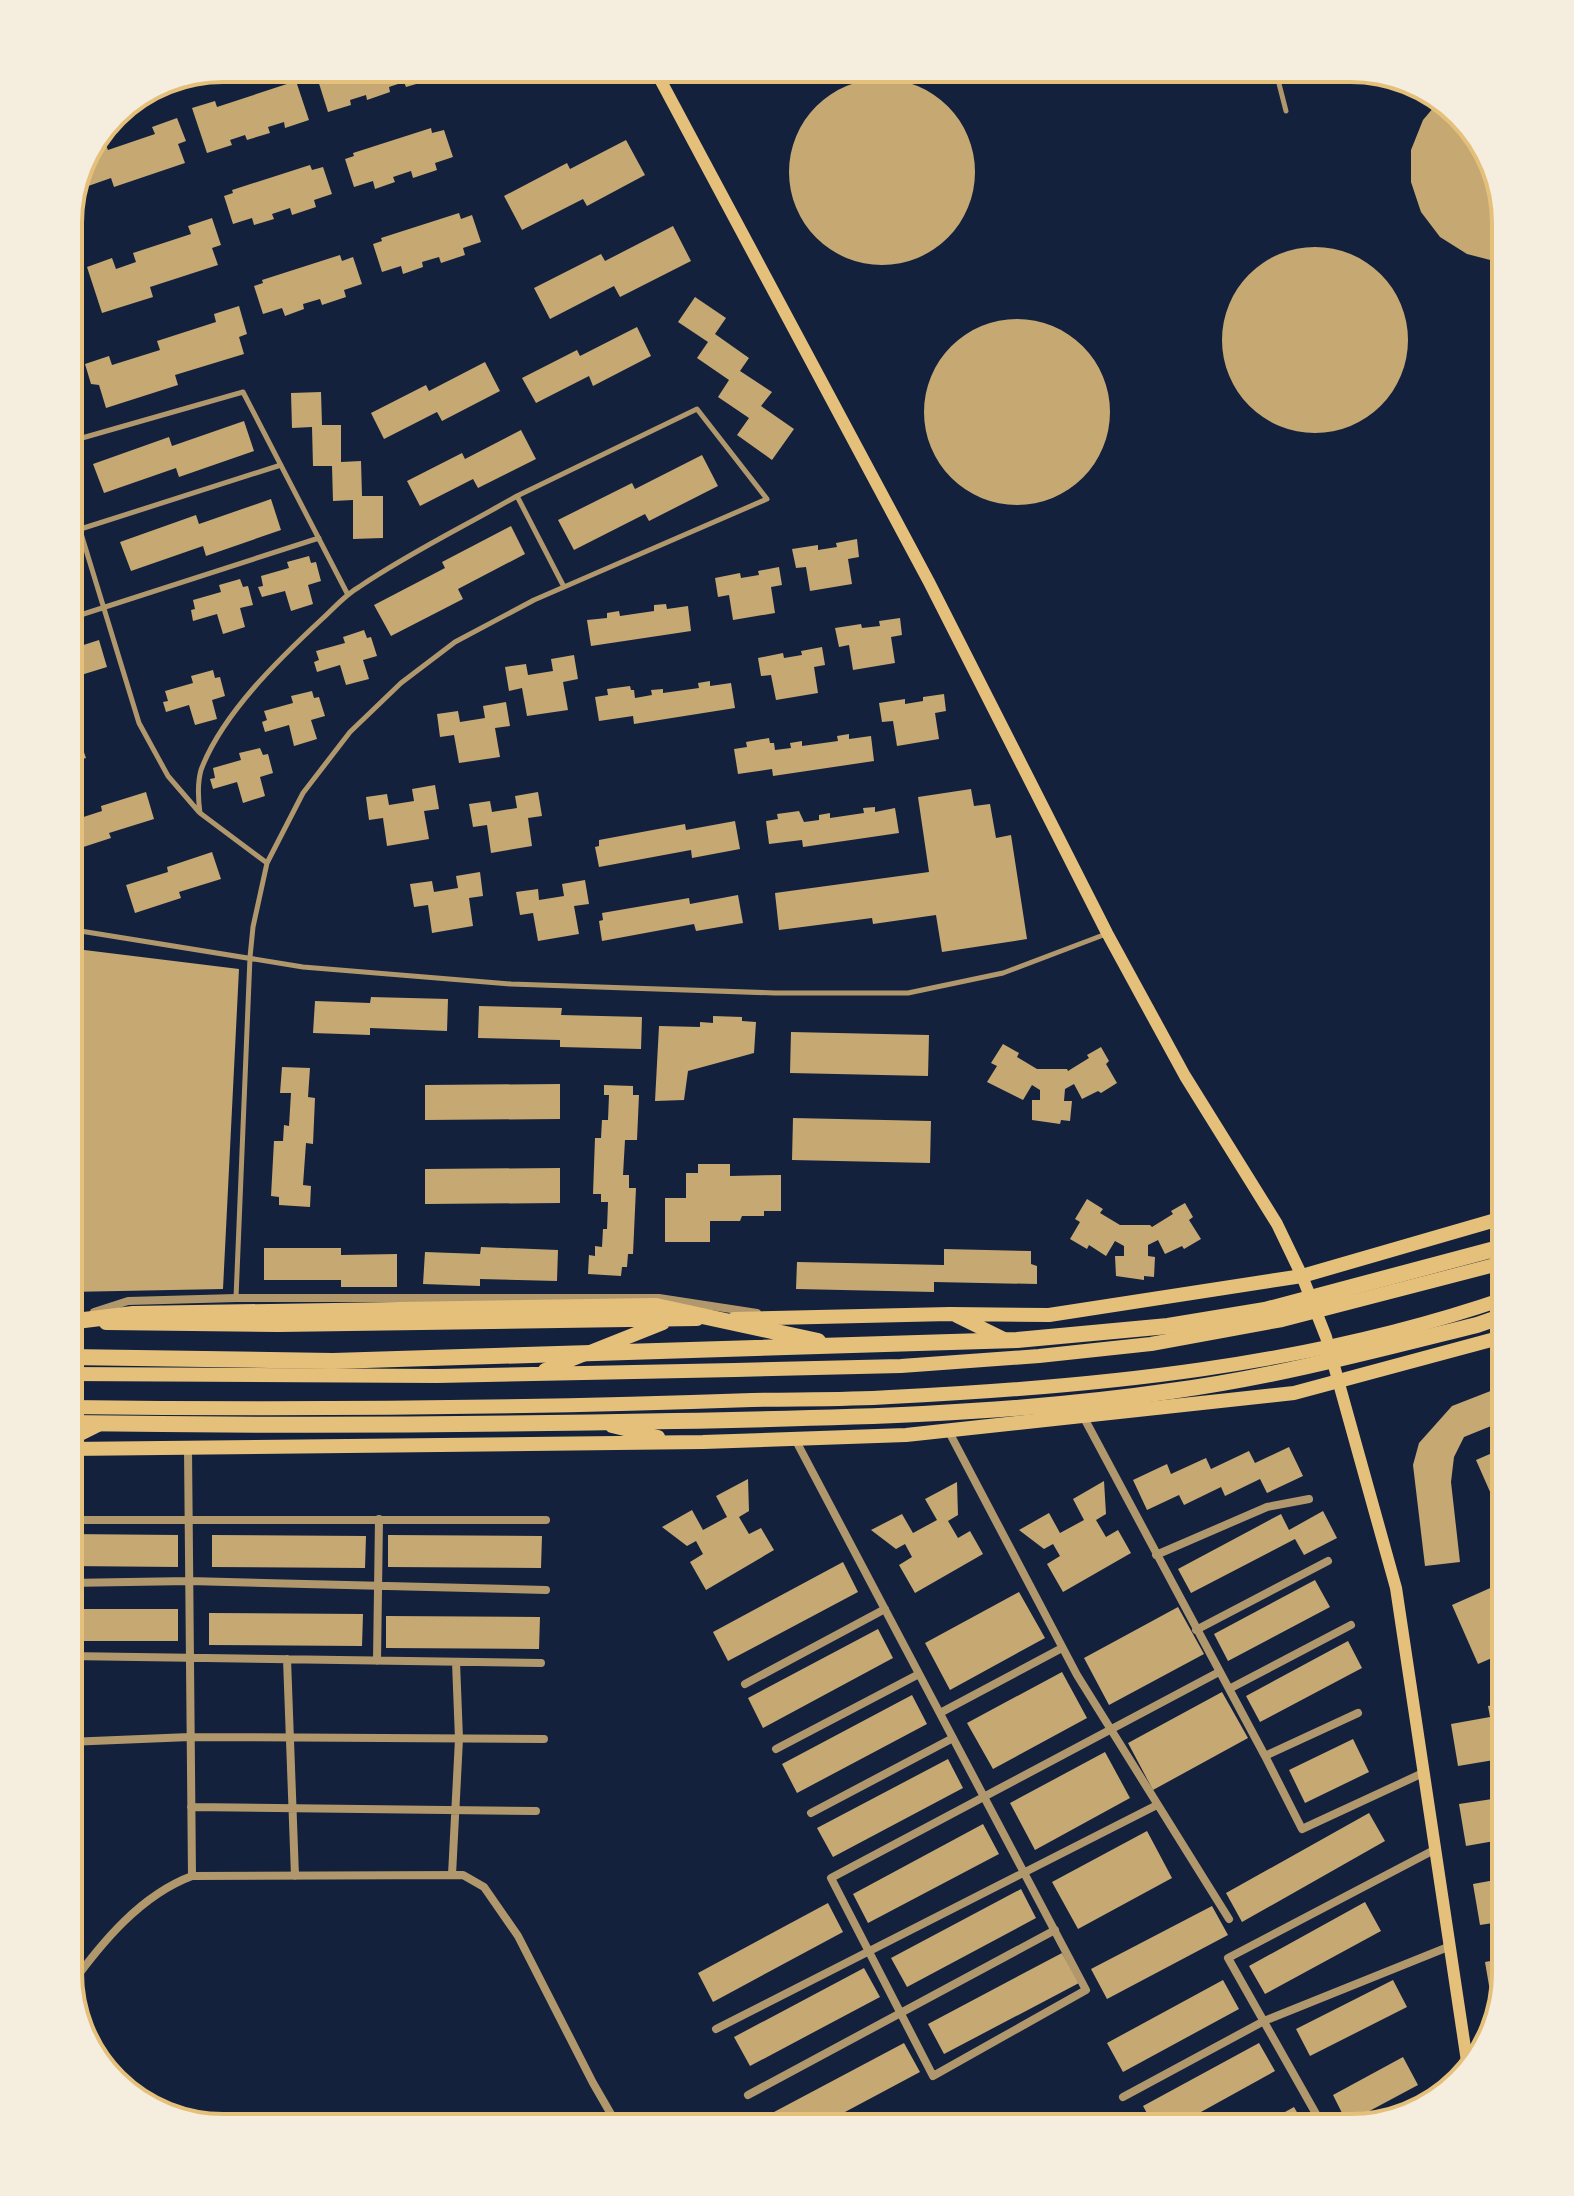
<svg xmlns="http://www.w3.org/2000/svg" width="1574" height="2196" viewBox="0 0 1574 2196" font-family="'Alegreya Sans',sans-serif">
<rect width="100%" height="100%" fill="#14213d"/>
<path fill="#c6a872" d="M333,68H426L430,80L406,87L404,82L389,87L390,92L367,100L366,95L350,100L351,105L328,112L316,74Z
M789 172a93 93 0 1 1 186 0a93 93 0 1 1-186 0Z
M296,81L309,120L285,128L284,122L268,127L270,133L247,140L245,135L230,140L232,145L207,153L192,108L215,101L217,107Z
M1440,100L1485,145L1506,223V261L1498,262L1467,254L1440,237L1421,212L1411,182V150L1423,120Z
M177,118L186,141L178,144L185,163L114,187L111,178L74,191L84,154L91,145L104,140L108,150L155,134L152,127Z
M431,128L432,133L444,130L453,157L435,163L437,170L413,178L411,171L393,177L395,182L375,189L373,181L354,187L345,159L354,156L353,153Z
M626,140L645,175L587,206L583,199L522,230L504,196L567,163L570,169Z
M310,165L312,170L323,167L332,194L314,200L316,207L292,215L290,208L272,214L274,219L254,225L252,218L233,224L224,196L233,193L232,190Z
M459,213L461,219L472,215L481,242L463,248L465,255L441,263L439,257L422,262L423,267L403,274L401,266L382,272L373,244L382,241L381,238Z
M212,218L221,245L212,248L218,265L150,287L153,297L102,313L87,267L112,258L116,269L136,262L133,253L191,234L188,226Z
M673,226L691,261L620,297L614,286L550,319L534,288L601,254L605,261Z
M1222 340a93 93 0 1 1 186 0a93 93 0 1 1-186 0Z
M340,255L342,261L353,257L362,284L344,290L346,297L322,305L320,299L303,304L304,309L285,316L282,308L263,314L254,286L263,283L262,280Z
M695,297L726,318L715,334L749,358L740,371L772,392L761,406L794,429L772,460L737,435L749,418L718,397L729,380L697,358L708,342L678,322Z
M239,306L247,334L239,337L244,354L175,375L178,385L106,408L99,385L91,384L85,364L109,356L112,365L160,350L157,341L216,322L214,314Z
M924 412a93 93 0 1 1 186 0a93 93 0 1 1-186 0Z
M637,327L651,356L593,386L589,376L536,403L522,378L577,350L580,356Z
M485,362L500,391L442,421L437,412L384,439L371,413L426,385L429,391Z
M321,392L322,425H341V462L361,461L362,496H383V538L353,539V500L333,501L332,466H313L312,427L292,428L291,393Z
M244,421L254,451L179,477L176,468L104,493L93,464L169,437L172,446Z
M521,430L536,459L478,488L473,479L420,506L407,481L462,453L465,459Z
M702,455L718,486L649,521L645,514L574,550L558,520L632,483L635,489Z
M271,499L281,530L206,556L203,546L131,571L120,542L196,515L199,524Z
M511,526L525,554L458,589L463,599L391,636L374,605L445,568L442,562Z
M857,539L859,557L848,559L852,584L810,591L806,567L796,568L792,549L818,545V550L837,547L836,543Z
M309,556L311,563L316,562L321,581L308,585L313,604L291,611L285,591L262,597L258,587L263,586L261,576L289,568L287,562Z
M779,567L782,585L771,587L775,613L733,620L729,595L718,597L715,578L740,573L741,578L759,575L758,571Z
M240,579L243,587L248,586L253,605L240,608L245,627L223,634L217,614L193,621L191,610L195,609L193,600L221,592L219,585Z
M666,604L667,609L688,606L691,631L591,646L587,620L607,618V613L619,611L620,616L654,611V605Z
M900,618L902,635L891,637L895,663L853,670L849,645L839,647L835,628L861,624L862,628L880,626L879,621Z
M364,630L367,638L371,637L377,656L363,660L369,679L346,685L340,665L317,672L314,662L319,660L316,651L345,643L343,637Z
M99,640L107,667L68,679V650Z
M822,647L825,665L814,667L818,693L776,700L771,675L761,676L758,658L783,653L784,658L802,655L801,651Z
M574,655L578,679L563,682L568,710L527,716L522,688L509,691L505,667L526,664L528,675L553,671L551,659Z
M213,670L215,678L220,677L225,696L212,700L217,719L195,725L189,705L166,712L163,702L168,701L165,691L193,683L191,676Z
M710,681V686L731,683L735,708L634,724L633,716L599,721L595,697L608,695L607,689L630,686L631,690H634L635,698L652,695L651,690L663,689V693L699,688L698,683Z
M312,691L314,698L319,697L325,716L311,720L317,739L294,746L289,725L265,732L262,722L267,720L264,711L293,703L291,696Z
M944,694L946,711L935,713L939,739L897,746L893,721L882,722L879,703L905,699V704L923,701V697Z
M506,702L510,726L495,728L500,757L459,763L454,735L440,737L437,714L458,711L460,722L485,718L483,706Z
M77,732L86,758L68,764V735Z
M849,734V739L871,736L874,761L773,776L772,769L738,774L734,749L747,747L746,742L769,738L770,743H774L775,750L791,748L790,743L802,741V746L838,741L837,736Z
M260,748L263,755L268,754L273,773L260,777L265,796L243,803L237,782L213,789L210,779L215,778L213,768L241,760L239,753Z
M435,785L439,809L424,811L429,839L387,846L383,818L369,820L366,797L387,794L389,805L414,801L412,789Z
M971,789L974,806L990,804L996,838L1011,835L1027,939L942,952L936,915L873,924L872,918L779,930L775,893L929,872L918,797Z
M146,792L154,819L109,833L111,838L68,852V822L102,811L101,806Z
M538,792L542,816L528,818L532,846L491,853L487,825L473,827L469,804L490,801L492,812L517,808L515,796Z
M875,807V812L895,808L899,833L803,847L802,840L769,844L766,821L778,819L777,814L799,811L804,822L819,820V815L830,813V818L864,813L863,808Z
M735,821L740,849L692,858L691,850L599,867L595,847L599,846V840L685,824L686,830Z
M212,852L221,879L179,892L181,898L135,913L126,885L168,872L167,867Z
M480,872L483,896L469,898L473,926L432,933L428,905L414,907L410,884L432,881L434,892L458,888L456,876Z
M585,880L589,904L574,906L579,934L538,941L533,913L520,915L516,892L538,889L539,900L564,896L562,884Z
M738,895L743,923L696,931L694,924L602,941L599,921L603,920L602,913L689,898L690,904Z
M68,948L239,969L223,1289L68,1292Z
M371,997L448,999L447,1031L370,1028V1035L313,1033L315,1001L370,1003Z
M479,1006L562,1008L561,1015L642,1017L641,1049L560,1047V1040L478,1038Z
M713,1016L742,1017V1021L756,1022L754,1053L688,1071L684,1100L655,1101L659,1026L700,1027V1022L713,1023Z
M791,1032L929,1035L928,1076L790,1073Z
M1003,1044L1019,1053L1017,1057L1037,1069H1067L1068,1071L1089,1058L1087,1055L1101,1047L1109,1061L1106,1064L1117,1083L1101,1093L1098,1091L1082,1099L1074,1084L1065,1089L1064,1101H1072L1070,1121L1061,1120L1060,1124L1032,1120V1100H1040V1090L1032,1085L1023,1100L987,1082L997,1066L991,1063Z
M282,1067L310,1068L308,1097L315,1098L313,1144L306,1143L303,1185L311,1186L310,1207L279,1205V1197L271,1196L274,1141H283L284,1125L289,1126L291,1093H280Z
M560,1084V1119L425,1120V1085Z
M604,1085L633,1086V1095H639L637,1140H625L623,1175H629V1188H636L633,1254H628L627,1267H622L621,1276L588,1274L589,1255L595,1256V1246L602,1247L603,1229H607L608,1202H601V1194H593L595,1138H601L602,1120H608L609,1095H604Z
M793,1118L931,1121L930,1163L792,1160Z
M698,1164H730V1176L781,1175V1211H764V1216H742L740,1221H710V1242H665V1198H686V1173H698Z
M560,1168V1203L425,1204V1169Z
M1087,1199L1103,1209L1100,1213L1120,1225H1150L1152,1227L1173,1214L1171,1211L1185,1203L1193,1217L1189,1220L1201,1239L1184,1249L1182,1246L1165,1254L1158,1240L1148,1245V1256L1155,1257L1154,1277L1144,1276V1280L1116,1276L1115,1256H1124V1246L1115,1241L1106,1256L1089,1245L1087,1249L1070,1239L1080,1222L1075,1219Z
M481,1247L558,1250L557,1281L480,1279V1286L423,1284L425,1252L480,1254Z
M264,1248H341V1255L397,1254V1287H341V1280H264Z
M944,1249L1031,1251V1264L1037,1266V1284L934,1282V1292L796,1289L797,1262L944,1265Z
M1506,1385V1420L1464,1437L1454,1457L1451,1482L1460,1562L1425,1566L1413,1465L1419,1443L1452,1406Z
M1289,1447L1303,1476L1267,1493L1260,1479L1225,1496L1221,1487L1184,1505L1179,1495L1147,1510L1133,1480L1167,1464L1171,1474L1206,1458L1211,1469L1249,1451L1255,1463Z
M1506,1447V1517L1502,1519L1476,1460Z
M748,1479L749,1511L739,1517L749,1534L761,1528L774,1550L706,1590L690,1562L703,1554L696,1541L687,1546L662,1527L692,1510L703,1530L727,1517L716,1496Z
M1104,1481L1106,1514L1096,1520L1106,1537L1118,1530L1131,1553L1063,1592L1047,1564L1060,1556L1053,1544L1044,1549L1019,1530L1049,1513L1060,1533L1084,1520L1073,1499Z
M957,1482L958,1515L948,1521L958,1538L970,1531L983,1554L915,1593L899,1565L912,1557L905,1544L896,1549L871,1530L902,1514L913,1533L937,1520L925,1499Z
M1323,1511L1337,1538L1304,1555L1295,1539L1191,1593L1178,1569L1281,1514L1289,1530Z
M68,1534L178,1535V1567L68,1566Z
M212,1535L366,1536L365,1568L212,1567Z
M388,1535L542,1536L541,1568L388,1567Z
M843,1562L858,1592L728,1661L713,1632Z
M1315,1580L1330,1607L1228,1661L1214,1634Z
M1506,1581V1652L1478,1664L1452,1605Z
M1019,1592L1045,1638L950,1690L925,1643Z
M1178,1607L1204,1654L1109,1705L1084,1658Z
M68,1609H178V1641H68Z
M209,1613L363,1614L362,1646L209,1645Z
M386,1616L540,1617L539,1649L386,1648Z
M878,1629L893,1658L763,1728L748,1698Z
M1348,1641L1362,1668L1260,1722L1246,1696Z
M1062,1672L1087,1718L993,1769L967,1723Z
M1222,1692L1248,1738L1153,1790L1128,1743Z
M912,1695L927,1724L797,1793L782,1764Z
M1506,1703V1747L1498,1748L1500,1759L1458,1766L1451,1724L1490,1717L1488,1706Z
M1353,1739L1369,1772L1305,1803L1289,1770Z
M1105,1752L1130,1798L1035,1850L1010,1803Z
M948,1759L963,1788L833,1857L817,1828Z
M1506,1785V1839L1466,1846L1459,1804L1499,1798L1497,1786Z
M1369,1813L1385,1841L1242,1922L1226,1893Z
M983,1824L999,1854L868,1923L853,1894Z
M1147,1831L1172,1878L1078,1929L1052,1882Z
M1506,1878V1921L1480,1925L1473,1884Z
M1021,1889L1036,1918L907,1987L891,1958Z
M1365,1902L1381,1931L1265,1994L1249,1966Z
M828,1903L843,1932L713,2002L698,1973Z
M1212,1906L1228,1935L1107,1999L1091,1969Z
M1062,1953L1079,1983L944,2054L928,2024Z
M1506,1958V1973L1498,2002L1492,2003L1485,1962Z
M864,1968L880,1997L750,2066L734,2037Z
M1223,1980L1239,2009L1123,2072L1107,2043Z
M1393,1980L1407,2007L1310,2056L1296,2029Z
M904,2043L920,2072L815,2128H782L774,2112Z
M1259,2043L1275,2071L1172,2128H1155L1143,2106Z
M1403,2057L1418,2085L1347,2123L1333,2095Z
M1294,2107L1306,2128H1256Z"/>
<g fill="none" stroke-linecap="round" stroke-linejoin="round">
<path stroke="#b1986c" stroke-width="5" d="M1275,68L1286,111
M68,442L243,392L348,595
M68,491L139,723L168,776L199,812
M68,533L281,465
M68,619L319,538
M267,863L200,813C198,798 197,784 201,770C222,714 279,659 322,619C334,608 345,595 359,587C409,553 465,526 517,496
M68,929L303,967L511,984L775,993H908L1003,973L1106,934
M236,1298L250,957L253,927L267,863L303,793L350,732L401,683L455,642L534,600L564,587L767,499L697,409L517,496L564,587"/>
<path stroke="#b1986c" stroke-width="8" d="M94,1312L128,1301L236,1298H659L757,1313
M1083,1416L1265,1756L1358,1713
M948,1430L1077,1675L1229,1919
M795,1439C892,1623 989,1806 1086,1990L933,2076L831,1878L1219,1672
M188,1448L192,1876L463,1875L484,1887L518,1936L593,2083L619,2128
M68,1520H546
M1156,1555L1267,1507L1309,1499
M68,1583L189,1581L546,1590
M1196,1630L1328,1561
M68,1656L541,1663
M287,1659L295,1876
M377,1661L379,1519
M745,1684L885,1609
M1229,1689L1351,1625
M940,1713L1062,1648
M68,1742L190,1737L544,1739
M776,1749L919,1674
M1265,1756L1302,1829L1423,1773
M191,1807L536,1811
M811,1813L953,1738
M452,1875L459,1739L456,1662
M71,1985C102,1942 141,1895 192,1876
M716,2029L1157,1805
M748,2095L1055,1930
M1123,2097L1264,2021L1448,1947
M1324,2128L1228,1958L1434,1850"/>
<path stroke="#e5c07b" stroke-width="12" d="M654,68L929,582L1107,933L1185,1076L1277,1224L1302,1276L1326,1337L1396,1588L1468,2068"/>
<path stroke="#e5c07b" stroke-width="14" d="M957,1316L1006,1340
M734,1319L950,1314L1049,1315L1302,1276L1506,1217
M106,1323L278,1325L697,1319
M545,1370L663,1323
M68,1374L437,1376L735,1370L901,1366L1039,1356L1151,1344L1282,1320L1506,1262
M68,1407C296,1410 524,1408 752,1400C798,1399 844,1400 890,1397C1098,1387 1309,1366 1506,1298
M612,1426L658,1437
M68,1440L100,1424
M68,1449L703,1442L906,1435L1294,1393L1506,1336"/>
<path stroke="#e5c07b" stroke-width="16" d="M68,1322L133,1314L656,1306L818,1341
M68,1357L333,1361L1017,1340L1168,1326L1265,1310L1506,1246
M68,1423C270,1426 472,1425 674,1421C840,1418 1006,1415 1171,1391C1275,1377 1376,1350 1477,1325L1506,1315"/>
</g>
<path d="M0 0H1574V2196H0ZM223 82H1351A141 141 0 0 1 1492 223V1973A141 141 0 0 1 1351 2114H223A141 141 0 0 1 82 1973V223A141 141 0 0 1 223 82Z" fill="#f5edde" fill-rule="evenodd"/>
<path fill="none" stroke="#e5c07b" stroke-width="4" d="M223 82H1351A141 141 0 0 1 1492 223V1973A141 141 0 0 1 1351 2114H223A141 141 0 0 1 82 1973V223A141 141 0 0 1 223 82Z"/>
</svg>
